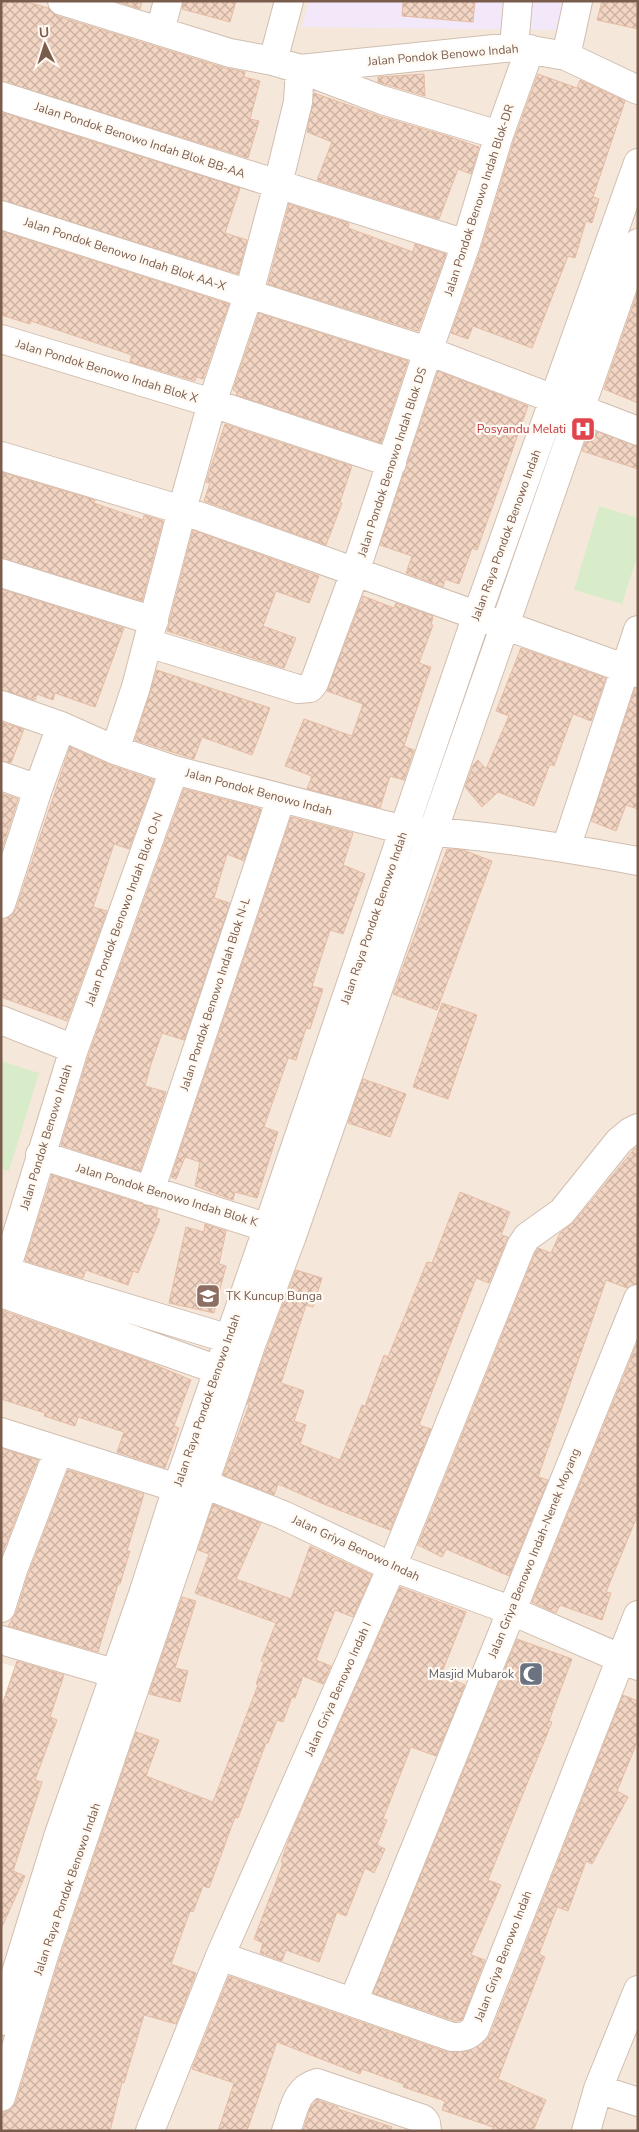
<svg xmlns="http://www.w3.org/2000/svg" width="639" height="2132" viewBox="0 0 639 2132" font-family="'Nunito Sans',sans-serif">
<defs>
<pattern id="building-cross-hatch" width="8" height="8" patternUnits="userSpaceOnUse" patternTransform="scale(1.25)"><rect width="8" height="8" fill="#f3d5c3"/><path d="M0 0l8 8M0 8l8-8" fill="none" stroke="#cab0a1"/></pattern>
</defs>
<rect width="100%" height="100%" fill="#fdf6ec"/>
<path fill="#f5e8da" d="M1,1H638V2131H1V1744L24,1669L1,1663Z"/>
<path fill="#f3e8fa" d="M309,1H568L563,30L302,27Z"/>
<path fill="#d8ecc9" d="M599,506L638,518V554L622,604L574,590Z
M1,1061L39,1073L9,1171L1,1169Z"/>
<path fill="url(#building-cross-hatch)" stroke="#e6bba3" d="M1,1H23L49,8L57,16L225,68L245,72L244,77L260,81L250,119L259,121L248,158L1,81Z
M116,1H142L140,9Z
M183,1H236L230,22L182,9Z
M403,1H475L473,22L402,16Z
M602,1H638V29L597,20Z
M424,74L425,96L378,82V77Z
M538,74L577,88L580,80L625,101L593,197L599,199L592,223L586,221L575,258L568,256L532,348L473,326L468,339L451,333L481,249L514,140Z
M314,93L379,116L447,136L479,147L471,174L458,169L439,219L317,180L332,142L307,132Z
M1,112L240,188L225,233L247,240L238,274L1,200Z
M289,204L349,223L348,228L413,252L415,244L446,254L418,331L268,284Z
M1,231L229,304L203,379L196,377L195,381L130,362L132,355L31,321L30,324L1,315Z
M638,291V403L604,389Z
M259,313L408,361L381,443L236,395L237,392L233,390Z
M438,371L528,406L477,550L472,548L459,584L445,579L443,587L406,573L412,556L380,545Z
M225,424L352,466L340,502L342,503L326,545L204,501L210,483L206,482Z
M590,429L638,446V469L582,451Z
M1,472L95,500L94,503L143,520L144,515L163,521L142,601L1,558Z
M193,530L319,576L309,603L276,591L263,626L296,638L284,668L167,631Z
M1,589L124,628L95,707L55,693L53,700L37,694L35,700L1,690Z
M363,596L394,608L396,603L433,616L431,625H433L419,663L431,667L404,746L414,750L404,780L390,776L380,808L307,789L312,776L285,766L304,719L352,736L363,704L327,691Z
M521,648L606,678L591,721L573,714L554,766L550,764L534,806L498,792L482,807L465,787L473,765L478,760L486,769L509,716L496,711Z
M157,670L270,708L252,755L202,737L194,759L135,740Z
M635,688H638V809L626,805L616,831L591,821Z
M1,722L24,729L11,763L1,761Z
M70,747L110,765L154,780L129,849L114,844L93,907L107,911L67,1021L1,997V919L11,916L16,909Z
M184,789L261,809L244,861L227,854L214,898L230,903L184,1040L162,1033L151,1064L145,1086L166,1092L140,1171L61,1145L89,1054Z
M1,793L18,799L1,852Z
M291,817L353,833L343,865L365,874L343,934L330,930L312,986L323,989L310,1029L306,1028L296,1060L288,1058L264,1127L278,1132L257,1198L235,1192L233,1200L195,1186L200,1162L185,1157L176,1179L171,1177Z
M447,849L463,850L492,861L437,1010L393,994Z
M442,1003L477,1015L448,1099L413,1087Z
M363,1079L406,1094L390,1137L348,1123Z
M635,1148L638,1150V1284L627,1288L606,1280L538,1477L548,1480L509,1576L446,1549L442,1557L418,1545L535,1253L538,1248L551,1253L560,1233L574,1222Z
M52,1175L158,1209L156,1218L160,1219L138,1273L133,1271L128,1285L86,1270L83,1278L25,1261Z
M460,1192L510,1212L501,1235L508,1237L489,1283L476,1278L419,1425L431,1429L390,1530L326,1505L278,1484L274,1495L223,1475L249,1405L247,1404L266,1350L296,1270L322,1278L313,1307L306,1305L281,1383L304,1391L294,1421L306,1425L300,1444L340,1460L362,1405L365,1406L384,1355L388,1357L427,1262L432,1263Z
M205,1224L226,1231L219,1264L226,1266L214,1313L169,1303L186,1227L204,1232Z
M1,1310L146,1361L191,1380L174,1426L179,1428L165,1468L117,1452L124,1432L78,1417L75,1426L44,1416L45,1413L1,1399Z
M638,1341V1514L606,1592L611,1593L602,1620L560,1605L556,1613L532,1602Z
M1,1448L38,1460L1,1557Z
M68,1470L144,1494L127,1551H130L120,1584H118L98,1652L8,1626L16,1613L28,1575Z
M213,1504L261,1523L236,1579L291,1599L310,1546L372,1575L353,1617L335,1610L316,1660L331,1666L323,1684L303,1676L295,1698L292,1697L283,1722L277,1720L268,1743H266L238,1818L235,1817L209,1888L203,1886L193,1912L190,1911L171,1964L196,1973L176,2024L144,2015L124,2083L122,2082L110,2131H1V2114L11,2109L16,2102L60,1957L136,1732L159,1740L146,1776L213,1802L258,1685L256,1684L264,1662L261,1661L276,1623L195,1593L209,1554L198,1550Z
M400,1587L466,1612L442,1672L452,1676L451,1679L465,1685L436,1756L411,1747L383,1819L387,1820L377,1845L385,1849L374,1873L365,1868L346,1916L337,1912L319,1962L286,1950L282,1961L260,1953L263,1943L254,1939L283,1863L281,1862L290,1836Z
M182,1597L196,1601L175,1668L188,1671L180,1702L149,1694Z
M517,1639L572,1659L549,1721L552,1722L488,1880L501,1885L471,1955L485,1960L462,2020L455,2021L373,1993Z
M17,1661L64,1675L50,1717L57,1720L35,1780L42,1782L13,1871L25,1876L1,1929V1708Z
M623,1695L638,1701V1740L617,1791L628,1797L592,1864L586,1861L568,1911L557,1907L539,1954L545,1957L498,2079L546,2100L533,2131H492L493,2127L442,2110L445,2101L403,2087L404,2084L362,2069L360,2074L277,2042L247,2131H218L234,2083L192,2069L229,1976L447,2052L468,2051L486,2040L490,2035Z
M317,2100L338,2107V2109L392,2127L391,2131H303L310,2108Z"/>
<g fill="none" stroke-linecap="round" stroke-linejoin="round">
<defs>
<path id="minor" d="M62,1L230,53L273,61L300,69L382,100L499,135
M160,31L168,1
M514,47L518,1
M566,56L578,1
M273,61L289,1
M1,96L466,244
M1,215L428,351L638,431
M1,339L212,403L392,463
M1,456L182,510L638,673
M1,573L154,621
M148,643L298,689L310,688L314,683L355,572L428,351L466,244L499,135L530,49
M1,705L61,726L115,750L174,770L404,830C482,834 561,847 638,861
M115,750L136,687L182,510L212,403L249,293L278,184L298,102L300,69L514,47L566,56L638,90
M1,776L38,789
M566,848L638,630
M1,904L38,789L61,726
M1,1020L74,1049
M40,1155L284,1233
M150,1191L281,798
M1,1270L246,1344
M1,1286L74,1049L174,770
M1,1293L235,1376
M1,1432L177,1488L204,1484L283,1515L392,1567L510,1610L638,1666
M1,1608L13,1570L58,1452
M1,1640L103,1670L131,1681
M220,1956L452,2037C463,2037 467,2037 475,2029L638,1615
M353,2002L638,1299
M1,2021L59,1834L143,1594L177,1488L268,1227L477,615L638,163
M598,2089L638,2102
M1,2097L45,1952L251,1345L292,1236L638,243
M150,2131L220,1956L392,1567L521,1246L527,1237L562,1212L619,1141L630,1132L638,1128
M286,2131C294,2111 295,2089 317,2083L423,2119L426,2123L427,2131
M586,2131L598,2089L638,1990"/>
</defs>
<use href="#minor" stroke="#d1beb0" stroke-width="30"/>
<use href="#minor" stroke="#fff" stroke-width="28"/>
</g>
<defs>
<symbol id="hospital-square" viewBox="-11 -11 22 22"><rect x="-9" y="-9" width="18" height="18" rx="4" fill="#e0444e" stroke="#fffaf3"/><path d="M-5-5h3v3.5h4V-5h3V5h-3V1.5h-4V5h-3Z" fill="#fff"/></symbol>
<symbol id="school-square" viewBox="-11 -11 22 22"><rect x="-9" y="-9" width="18" height="18" rx="4" fill="#8d6e63" stroke="#fffaf3"/><path d="M0-5L7-2L0 1L-7-2ZM-4 1L0 2.5L4 1V4Q0 6-4 4Z" fill="#fff"/></symbol>
<symbol id="mosque-square" viewBox="-11 -11 22 22"><rect x="-9" y="-9" width="18" height="18" rx="4" fill="#6b7280" stroke="#fffaf3"/><path d="M3.5-4.9A6 6 0 1 0 3.5 4.9A5 5 0 1 1 3.5-4.9Z" fill="#fff"/></symbol>
</defs>
<g fill-rule="evenodd">
<use href="#hospital-square" x="569" y="415" width="28" height="28"/>
<use href="#school-square" x="194" y="1282" width="28" height="28"/>
<use href="#mosque-square" x="517" y="1660" width="28" height="28"/>
</g>
<g text-anchor="middle" dominant-baseline="central" stroke-width="4.5" stroke-linejoin="round" paint-order="stroke">
<g font-size="12" fill="#7a5c4d" stroke="#fffaf3">
<text transform="translate(443 55) rotate(-5)">Jalan Pondok Benowo Indah</text>
<text transform="translate(140 140) rotate(18)">Jalan Pondok Benowo Indah Blok BB-AA</text>
<text transform="translate(479 200) rotate(-72)">Jalan Pondok Benowo Indah Blok-DR</text>
<text transform="translate(125 254) rotate(18)">Jalan Pondok Benowo Indah Blok AA-X</text>
<text transform="translate(107 371) rotate(17)">Jalan Pondok Benowo Indah Blok X</text>
<text transform="translate(392 462) rotate(-72)">Jalan Pondok Benowo Indah Blok DS</text>
<text transform="translate(506 535) rotate(-70)">Jalan Raya Pondok Benowo Indah</text>
<text transform="translate(259 792) rotate(15)">Jalan Pondok Benowo Indah</text>
<text transform="translate(124 909) rotate(-70)">Jalan Pondok Benowo Indah Blok O-N</text>
<text transform="translate(374 918) rotate(-71)">Jalan Raya Pondok Benowo Indah</text>
<text transform="translate(215 994) rotate(-72)">Jalan Pondok Benowo Indah Blok N-L</text>
<text transform="translate(46 1137) rotate(-73)">Jalan Pondok Benowo Indah</text>
<text transform="translate(167 1195) rotate(17)">Jalan Pondok Benowo Indah Blok K</text>
<text transform="translate(207 1400) rotate(-71)">Jalan Raya Pondok Benowo Indah</text>
<text transform="translate(356 1548) rotate(25)">Jalan Griya Benowo Indah</text>
<text transform="translate(534 1553) rotate(-68)">Jalan Griya Benowo Indah-Nenek Moyang</text>
<text transform="translate(338 1689) rotate(-66)">Jalan Griya Benowo Indah I</text>
<text transform="translate(67 1889) rotate(-71)">Jalan Raya Pondok Benowo Indah</text>
<text transform="translate(503 1956) rotate(-69)">Jalan Griya Benowo Indah</text>
</g>
<g font-size="12" fill="#be3a42" stroke="#fffaf3" text-anchor="end">
<text x="566" y="429">Posyandu Melati</text>
</g>
<g font-size="12" fill="#785e54" stroke="#fffaf3" text-anchor="start">
<text x="226" y="1296">TK Kuncup Bunga</text>
</g>
<g font-size="12" fill="#5b616d" stroke="#fffaf3" text-anchor="end">
<text x="514" y="1674">Masjid Mubarok</text>
</g>
</g>
<rect width="639" height="2132" fill="none" stroke="#7a5c4d" stroke-width="5"/>
<g transform="translate(45 45) rotate(356)" stroke="#fffaf3" stroke-width="4" paint-order="stroke">
<path d="M0-4L9 19L0 12L-9 19Z" fill="#7a5c4d"/>
<text y="-8" font-size="14" font-weight="bold" text-anchor="middle" fill="#7a5c4d">U</text>
</g>
</svg>
